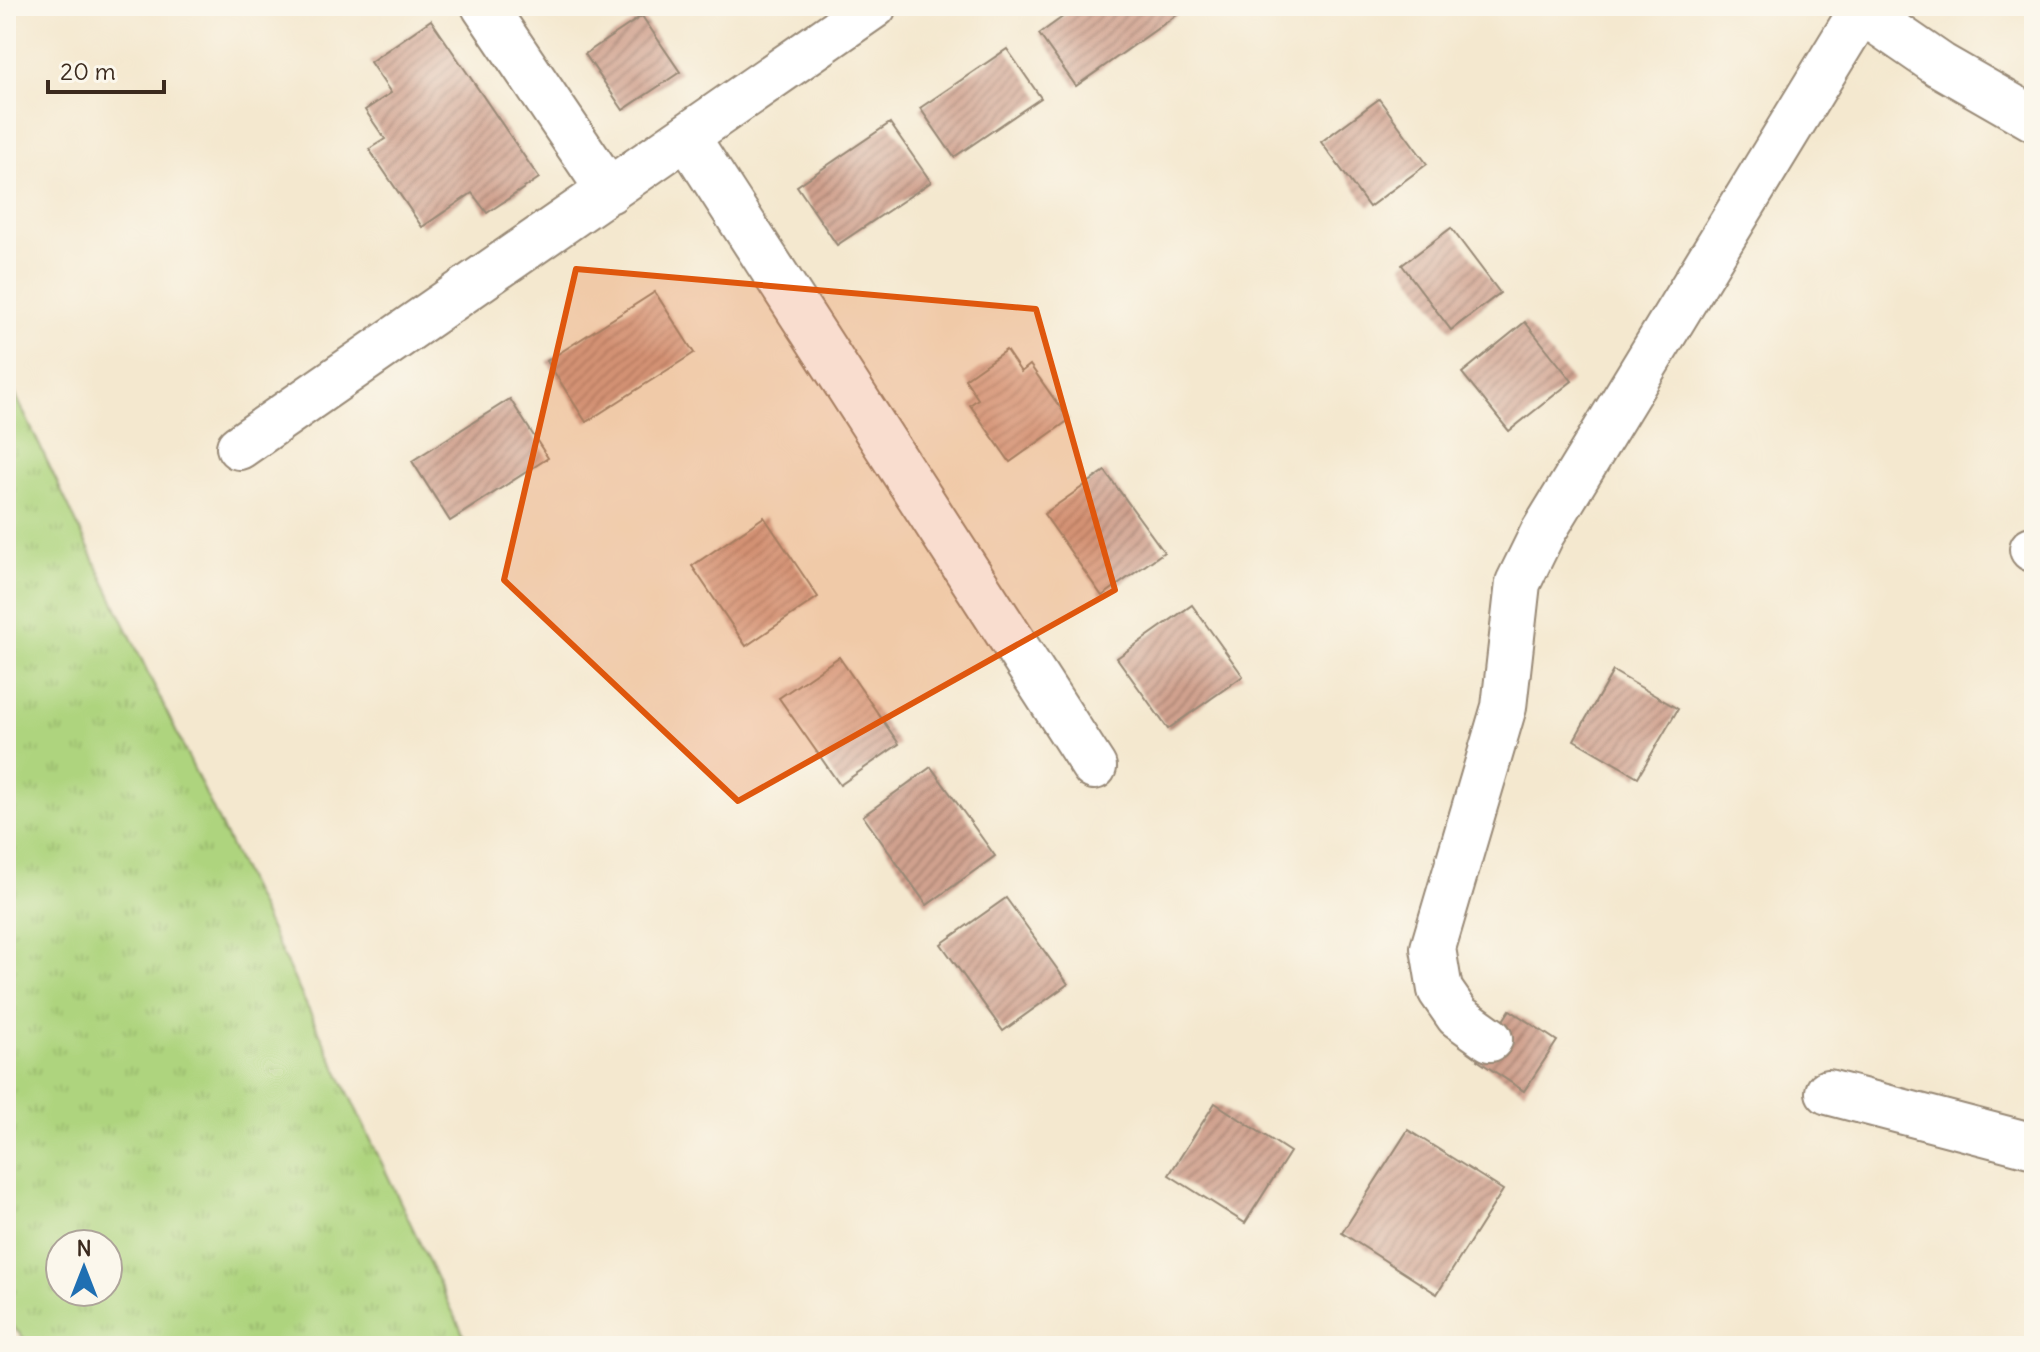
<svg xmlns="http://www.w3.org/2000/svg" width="2040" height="1352" viewBox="0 0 2040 1352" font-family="Delius,sans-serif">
<defs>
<pattern id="grass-tufts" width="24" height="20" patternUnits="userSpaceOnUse" patternTransform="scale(2)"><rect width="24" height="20" fill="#aed47e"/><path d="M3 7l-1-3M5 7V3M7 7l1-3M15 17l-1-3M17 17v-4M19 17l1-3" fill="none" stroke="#97b66c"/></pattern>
<pattern id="building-hatch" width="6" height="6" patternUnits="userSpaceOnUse" patternTransform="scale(2)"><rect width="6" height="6" fill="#d0a18e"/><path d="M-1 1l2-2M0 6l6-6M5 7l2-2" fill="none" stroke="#aa8373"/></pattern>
</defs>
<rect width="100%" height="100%" fill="#fbf7ec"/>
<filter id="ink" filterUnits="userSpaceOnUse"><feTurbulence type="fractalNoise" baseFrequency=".0125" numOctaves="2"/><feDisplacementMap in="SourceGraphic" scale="16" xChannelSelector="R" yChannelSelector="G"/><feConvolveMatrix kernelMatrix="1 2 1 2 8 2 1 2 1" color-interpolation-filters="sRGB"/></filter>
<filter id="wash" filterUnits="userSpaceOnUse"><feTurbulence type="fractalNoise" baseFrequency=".006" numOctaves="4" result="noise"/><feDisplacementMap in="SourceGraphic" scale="32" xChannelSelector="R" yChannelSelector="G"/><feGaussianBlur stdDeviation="1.8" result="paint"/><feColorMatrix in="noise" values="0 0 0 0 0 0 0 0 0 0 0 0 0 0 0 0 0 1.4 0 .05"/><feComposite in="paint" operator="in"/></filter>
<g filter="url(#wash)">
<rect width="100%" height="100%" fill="#f4e8cf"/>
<path fill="url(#grass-tufts)" stroke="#747f4e" stroke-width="2" fill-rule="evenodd" d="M6,375L469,1346H31L6,1319ZM60,1244H108V1292H60Z"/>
<g id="blocks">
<path fill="url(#building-hatch)" d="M1078,6H1172L1178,14L1076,86L1039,34Z
M642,16L680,72L623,110L585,54Z
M431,20L539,178L487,213L472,193L422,227L369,149L385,139L365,110L391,93L370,62Z
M1007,49L1041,98L954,157L920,108Z
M1379,99L1427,164L1369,207L1321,142Z
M890,123L931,182L837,245L797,186Z
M1451,228L1500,293L1451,330L1402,265Z
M655,292L694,353L586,422L547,361Z
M1525,322L1572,381L1509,431L1462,373Z
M1006,350L1021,372L1030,365L1069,420L1010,462L970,405L978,399L965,379Z
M510,399L548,458L450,521L412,461Z
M1105,471L1164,552L1102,596L1044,514Z
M764,517L818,597L746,646L692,566Z
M1192,605L1243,676L1168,729L1117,658Z
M839,657L899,744L840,785L779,698Z
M1613,671L1678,709L1638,777L1574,740Z
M931,767L995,856L927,905L863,816Z
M1006,898L1068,984L1003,1031L941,944Z
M1510,1010L1557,1041L1524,1091L1477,1060Z
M1215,1103L1290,1152L1245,1223L1169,1175Z
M1408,1130L1503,1190L1437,1294L1342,1233Z"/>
</g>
</g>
<g filter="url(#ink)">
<use href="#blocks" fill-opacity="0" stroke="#988976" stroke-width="2"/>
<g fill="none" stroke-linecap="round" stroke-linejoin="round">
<defs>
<path id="minor" d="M484,6L609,191
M1854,6L1940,65L2034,119
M687,137L1094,767
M239,447L874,6
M2032,549H2034
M1490,1039L1458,1016L1440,990L1433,948L1504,707L1518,583L1542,534L1861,11
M1828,1092L2034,1146"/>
</defs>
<use href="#minor" stroke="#988976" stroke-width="48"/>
<use href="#minor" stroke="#fff" stroke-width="44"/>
</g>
</g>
<path fill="#df570d" fill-opacity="0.2" stroke="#df570d" stroke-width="6" stroke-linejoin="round" d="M576,269L1036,309L1115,590L738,801L504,580Z"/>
<rect width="2040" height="1352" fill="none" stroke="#fbf7ec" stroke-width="32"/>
<g transform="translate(84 1268)"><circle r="38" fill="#fbf7ec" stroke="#aea59a" stroke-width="2"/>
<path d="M0-6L14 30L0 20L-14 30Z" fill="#1f6fb2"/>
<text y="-12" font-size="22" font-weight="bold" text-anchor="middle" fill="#3b2a1e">N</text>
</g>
<path d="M48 80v12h116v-12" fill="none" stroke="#3b2a1e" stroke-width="4"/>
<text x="60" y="80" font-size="24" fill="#3b2a1e" stroke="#fbf7ec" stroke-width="6" paint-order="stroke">20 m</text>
</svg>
